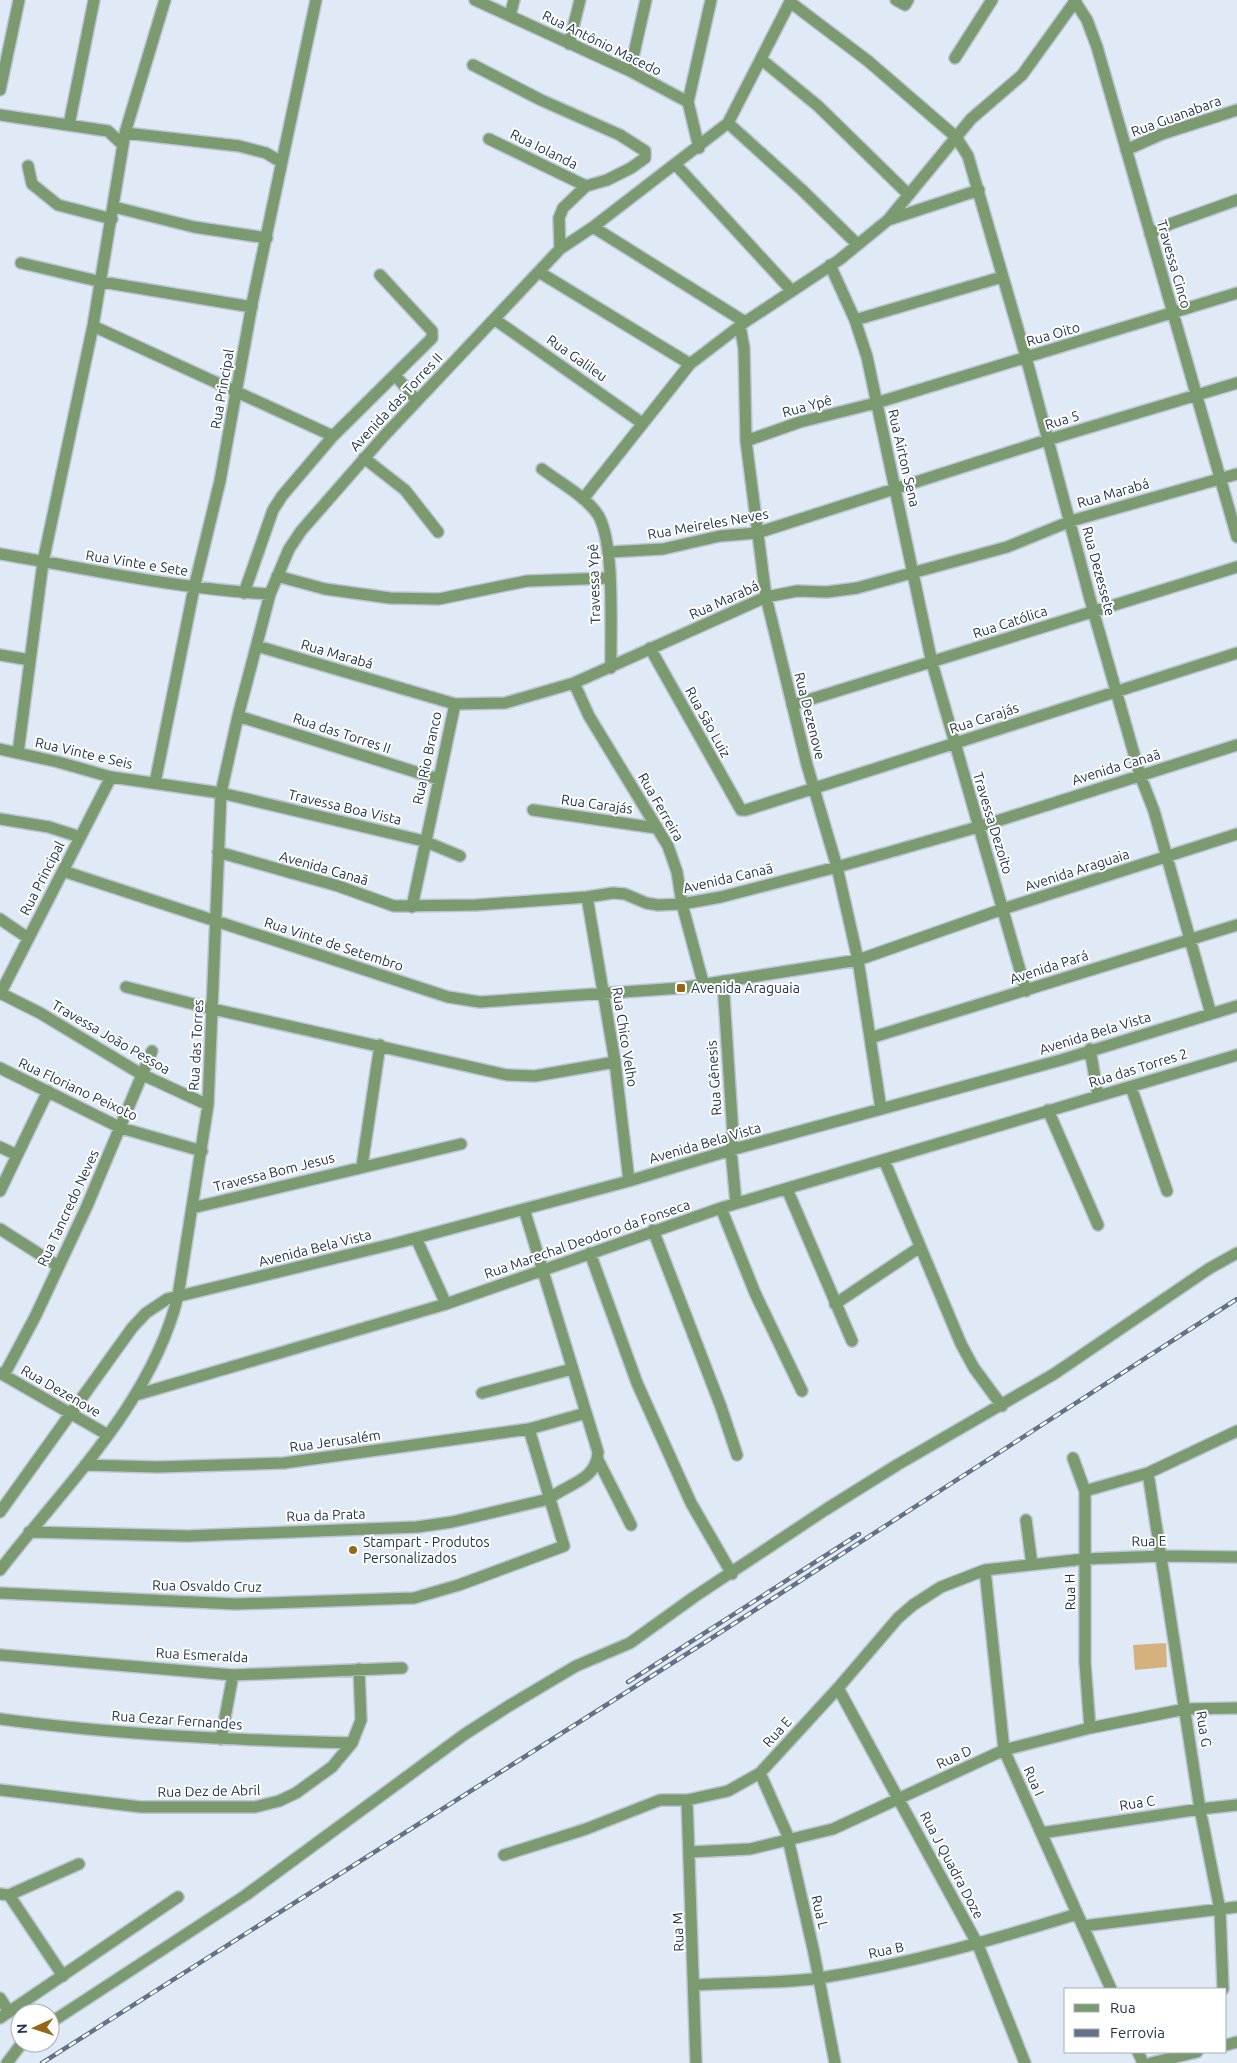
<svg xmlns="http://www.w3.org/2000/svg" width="1237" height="2063" viewBox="0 0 1237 2063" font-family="Ubuntu,sans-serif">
<rect width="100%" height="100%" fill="#e0e9f6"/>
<path fill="#d5b17d" d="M1166,1643L1167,1667L1135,1670L1133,1645Z"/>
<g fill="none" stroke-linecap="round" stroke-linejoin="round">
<defs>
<path id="minor" d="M475,0L630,71L688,102
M896,0L905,5L908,0
M1074,0L1087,20L1097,47L1237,537
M790,2L868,61L956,137L968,156L1026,357L1093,610L1140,775L1154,811L1211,1014
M510,16L514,0
M569,44L580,0
M955,58L992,0
M762,60L818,106L909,195
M473,65L541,100L620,135L645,151V158L631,168L607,180L586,186L563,208L559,218L560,249
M630,71L646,0
M0,90L19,0
M0,115L108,131L123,145
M728,123L801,189L857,244
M69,125L94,0
M125,133L239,146L266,153L281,162
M489,139L586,186
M699,148L688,102L711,0
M1126,150L1162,134L1237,110
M676,165L791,290
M28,166L32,184L58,205L112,219
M114,207L194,227L267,238
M888,220L979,190
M593,227L745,322
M1150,234L1170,224L1237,200
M21,263L102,282L252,307
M830,265L855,320L867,357L932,663L1026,991
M539,272L690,364
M494,319L642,423
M855,320L1002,277
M93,326L333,436
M740,326L744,348L746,441L766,597L807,765L837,867L858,960L881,1109
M395,375L417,401
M746,441L800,422L876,403L1237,293
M364,458L405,490L438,532
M542,469C559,482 583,495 596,512C616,537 610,632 611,668
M583,499L690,364L745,322L839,260L888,220L971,119L1022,75L1076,0
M610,552L663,549L720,536L757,533L1047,440L1237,383
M0,554C90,569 178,589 270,594
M277,576L325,589L390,598L439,599L527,581L609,578
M244,593L273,510L282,496L333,436L432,338V331L380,275
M257,646L455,704L505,703L574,683L766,597L797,591L827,592L857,588L1007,547L1071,521L1237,474
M650,648L741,810H746L1237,653
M0,655L30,660
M574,683L589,716L668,846L677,872L682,904L704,986
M792,705L1237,567
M238,716L438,779
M0,749L58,762L111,777L221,793L424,841L460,856
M18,753L43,562L93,326L125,133L165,0
M155,783L194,588L220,481L253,299L316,0
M533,810L656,828
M0,819L49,827L80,837
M218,852L338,886L394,906L476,905L587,897L613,893L625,894L646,903L658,905L682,904L721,897L837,867L978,827L1237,745
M63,871L448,997L480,1002L681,988L858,960L1003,909L1237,834
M587,897L615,1062L629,1181
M412,907L455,704
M0,919L28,938
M723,981L733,1135L731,1150L736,1203
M126,987L213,1009L507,1075L535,1076L615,1062
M0,993L40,1013L141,1074L208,1105
M0,994L111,777
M870,1038L1237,925
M1090,1049L1098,1096
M0,1068L121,1128L202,1151
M1131,1087L1167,1191
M1048,1110L1098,1225
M0,1147L17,1155
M884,1160L961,1344L974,1368L1002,1406
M362,1166L380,1045
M787,1189L852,1341
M0,1191L48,1091
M192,1208L461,1144
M721,1208L755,1293L802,1391
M0,1229L58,1266
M653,1230L721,1407L737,1455
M416,1238L446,1304
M590,1253L637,1383L691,1503L732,1574
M835,1304L920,1247
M0,1373L108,1435
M4,1375L35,1317L87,1206L152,1051
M482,1393L572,1369
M136,1395L446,1304L721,1208L1237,1055
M1073,1458L1085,1491V1663L1090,1728
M598,1460L631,1525
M85,1465L158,1467L284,1463L529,1429L586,1413
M1148,1473L1200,1809L1220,1910L1223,1989
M1085,1491L1148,1473L1237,1431
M0,1512L132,1328L146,1313L167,1299L397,1243L629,1181L731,1150L1061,1060L1237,1006
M1026,1520L1032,1565
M29,1532L188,1536L417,1527L452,1522L549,1499C566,1484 597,1481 598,1452L524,1209
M0,1570C66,1484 151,1404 178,1296L208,1105L221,793L238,716L270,594L289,549L301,531L384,436L560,249L593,227L728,123L791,0
M985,1570L1004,1750L1111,1989
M0,1593L236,1604L414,1598L459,1585L564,1546L529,1429
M0,1655L233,1675L402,1668
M838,1688L978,1945L1025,2063
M0,1719C117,1735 234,1740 352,1743
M221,1739L233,1675
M760,1773L787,1834L814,1953L835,2063
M0,1790L141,1807H255L279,1801L296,1793L332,1767L352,1743L361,1720L359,1669
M687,1800L696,2063
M1041,1833L1200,1809L1237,1805
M690,1852L750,1849L833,1829L1004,1750L1090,1728L1185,1709L1237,1708
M504,1855L586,1829L660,1800H687L728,1791L760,1773L838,1688L898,1618L913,1605L941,1587L985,1570L1084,1559L1163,1556L1237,1557
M0,1894L9,1895L79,1864
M9,1895L63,1976
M1083,1926L1237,1907
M695,1985C736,1982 779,1984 820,1978C908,1964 993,1940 1077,1914
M0,1998L9,2012
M0,2018L178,1897
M50,2023L246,1895L465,1734L512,1704L576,1666L630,1643L694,1597L825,1510L897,1465L1054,1374L1210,1268L1237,1253
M1226,2045L1237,2042
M1138,2052L1143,2063
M7,2063L22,2043
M1151,2063L1197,2052"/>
</defs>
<use href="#minor" stroke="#bac5d4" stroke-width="14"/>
<use href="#minor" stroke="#7c9a6f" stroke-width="11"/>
<defs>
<path id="rail" d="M628,1682L859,1534
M42,2063L707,1641L1237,1299"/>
</defs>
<use href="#rail" stroke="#637287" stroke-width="4.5"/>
<use href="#rail" stroke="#fff" stroke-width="2.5" stroke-dasharray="8" stroke-linecap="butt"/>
</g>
<g fill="#966816" stroke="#fff" stroke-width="2">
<rect x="676" y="983" width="10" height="10" rx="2.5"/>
<circle cx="353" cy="1550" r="5"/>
</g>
<g text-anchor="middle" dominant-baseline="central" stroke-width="4" stroke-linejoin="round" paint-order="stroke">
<g font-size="14" fill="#23354e" stroke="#fff">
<text transform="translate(602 43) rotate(26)">Rua Antônio Macedo</text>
<text transform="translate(1176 116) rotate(-20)">Rua Guanabara</text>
<text transform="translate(544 149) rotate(26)">Rua Iolanda</text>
<text transform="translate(1174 264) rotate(74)">Travessa Cinco</text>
<text transform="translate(1053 334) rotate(-16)">Rua Oito</text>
<text transform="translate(577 358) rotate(35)">Rua Galileu</text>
<text transform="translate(222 389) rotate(-80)">Rua Principal</text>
<text transform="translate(396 402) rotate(-47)">Avenida das Torres II</text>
<text transform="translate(807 406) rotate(-15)">Rua Ypê</text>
<text transform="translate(1062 420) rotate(-17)">Rua 5</text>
<text transform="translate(904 458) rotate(77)">Rua Airton Sena</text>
<text transform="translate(1113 493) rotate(-16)">Rua Marabá</text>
<text transform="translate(708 524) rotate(-10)">Rua Meireles Neves</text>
<text transform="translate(137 563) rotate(9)">Rua Vinte e Sete</text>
<text transform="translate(1099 571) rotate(75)">Rua Dezessete</text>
<text transform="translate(594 584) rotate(-92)">Travessa Ypê</text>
<text transform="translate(724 600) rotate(-24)">Rua Marabá</text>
<text transform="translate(1010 622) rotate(-18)">Rua Católica</text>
<text transform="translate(337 654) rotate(16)">Rua Marabá</text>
<text transform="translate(810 716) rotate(76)">Rua Dezenove</text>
<text transform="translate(984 718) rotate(-18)">Rua Carajás</text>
<text transform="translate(708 722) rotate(61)">Rua São Luiz</text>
<text transform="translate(342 733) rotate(18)">Rua das Torres II</text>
<text transform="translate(84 753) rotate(13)">Rua Vinte e Seis</text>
<text transform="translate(427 758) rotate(-78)">Rua Rio Branco</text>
<text transform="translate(1116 767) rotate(-17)">Avenida Canaã</text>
<text transform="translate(597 804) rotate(8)">Rua Carajás</text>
<text transform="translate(345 807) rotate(13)">Travessa Boa Vista</text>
<text transform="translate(661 807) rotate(60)">Rua Ferreira</text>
<text transform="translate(993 823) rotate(73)">Travessa Dezoito</text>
<text transform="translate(324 868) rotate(16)">Avenida Canaã</text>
<text transform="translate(1077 870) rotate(-18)">Avenida Araguaia</text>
<text transform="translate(42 878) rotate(-63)">Rua Principal</text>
<text transform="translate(728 878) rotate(-13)">Avenida Canaã</text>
<text transform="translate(334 944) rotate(18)">Rua Vinte de Setembro</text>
<text transform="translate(1049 967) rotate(-18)">Avenida Pará</text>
<text transform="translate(1095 1033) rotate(-17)">Avenida Bela Vista</text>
<text transform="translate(111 1037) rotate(30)">Travessa João Pessoa</text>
<text transform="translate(625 1037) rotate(81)">Rua Chico Velho</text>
<text transform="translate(196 1045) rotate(-87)">Rua das Torres</text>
<text transform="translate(1138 1068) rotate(-17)">Rua das Torres 2</text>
<text transform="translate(714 1078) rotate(-94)">Rua Gênesis</text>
<text transform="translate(78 1089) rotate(25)">Rua Floriano Peixoto</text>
<text transform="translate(705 1143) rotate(-16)">Avenida Bela Vista</text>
<text transform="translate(274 1172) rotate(-14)">Travessa Bom Jesus</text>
<text transform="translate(68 1208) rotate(-65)">Rua Tancredo Neves</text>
<text transform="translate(587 1239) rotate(-19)">Rua Marechal Deodoro da Fonseca</text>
<text transform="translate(315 1248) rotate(-14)">Avenida Bela Vista</text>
<text transform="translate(61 1391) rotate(30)">Rua Dezenove</text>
<text transform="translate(335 1441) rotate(-8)">Rua Jerusalém</text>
<text transform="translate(326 1515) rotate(-2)">Rua da Prata</text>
<text transform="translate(1149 1541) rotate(-1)">Rua E</text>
<text transform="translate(207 1586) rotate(1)">Rua Osvaldo Cruz</text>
<text transform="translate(1070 1592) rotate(-91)">Rua H</text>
<text transform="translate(202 1655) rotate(3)">Rua Esmeralda</text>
<text transform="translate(177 1720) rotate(4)">Rua Cezar Fernandes</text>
<text transform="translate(1204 1729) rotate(81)">Rua G</text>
<text transform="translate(777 1732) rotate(-48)">Rua E</text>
<text transform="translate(954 1757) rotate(-25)">Rua D</text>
<text transform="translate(1034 1781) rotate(66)">Rua I</text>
<text transform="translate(209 1791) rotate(-1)">Rua Dez de Abril</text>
<text transform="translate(1137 1803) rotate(-9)">Rua C</text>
<text transform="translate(952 1865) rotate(62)">Rua J Quadra Doze</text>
<text transform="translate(820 1912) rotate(77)">Rua L</text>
<text transform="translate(678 1932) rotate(-92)">Rua M</text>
<text transform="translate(886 1950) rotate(-12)">Rua B</text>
</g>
<g font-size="14" fill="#23354e" stroke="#fff" text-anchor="start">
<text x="691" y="988">Avenida Araguaia</text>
<text x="363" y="1542">Stampart - Produtos<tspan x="363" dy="16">Personalizados</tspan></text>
</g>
</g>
<rect x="1064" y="1988" width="162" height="65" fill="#ffffff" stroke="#a7aeb8"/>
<rect x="1074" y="2004" width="25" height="8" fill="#7c9a6f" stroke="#a7aeb8"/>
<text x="1110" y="2013" font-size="15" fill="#23354e">Rua</text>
<rect x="1074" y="2029" width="25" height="8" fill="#637287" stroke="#a7aeb8"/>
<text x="1110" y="2038" font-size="15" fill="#23354e">Ferrovia</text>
<g transform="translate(35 2028) rotate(267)"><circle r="24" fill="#ffffff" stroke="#a7aeb8"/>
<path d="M0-4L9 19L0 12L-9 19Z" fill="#966816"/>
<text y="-8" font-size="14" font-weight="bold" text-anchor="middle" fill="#23354e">N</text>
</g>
</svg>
